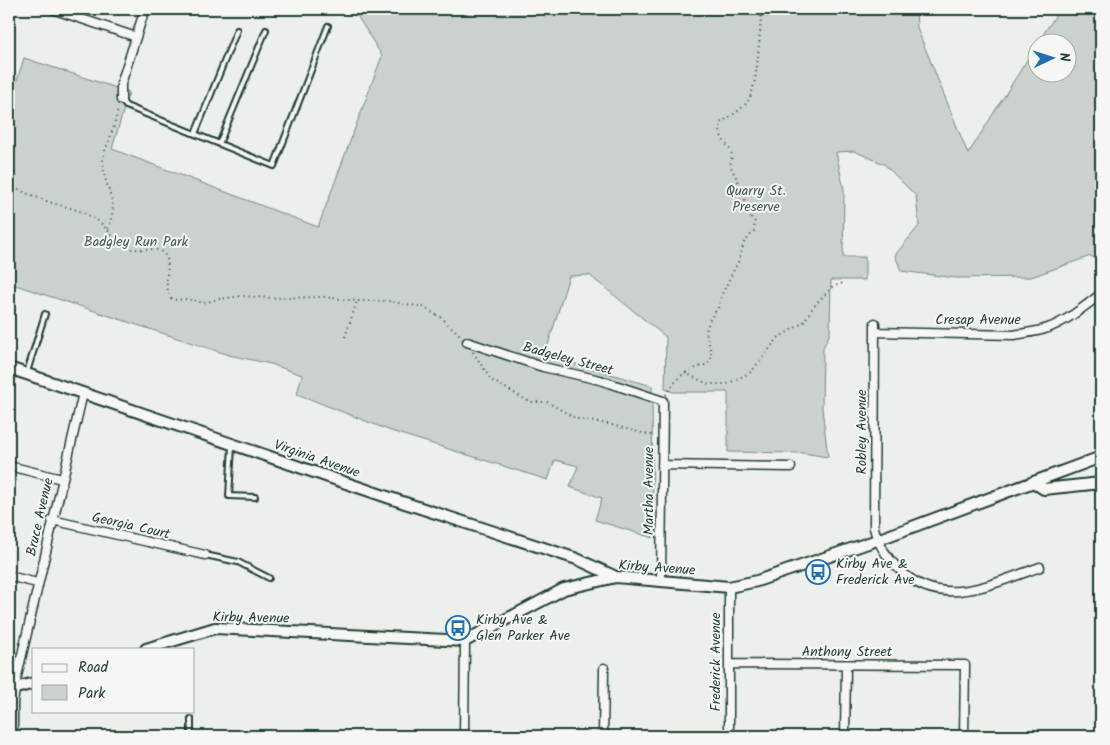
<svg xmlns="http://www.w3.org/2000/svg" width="1110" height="745" viewBox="0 0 1110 745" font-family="Kalam,sans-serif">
<rect width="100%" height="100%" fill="#edefea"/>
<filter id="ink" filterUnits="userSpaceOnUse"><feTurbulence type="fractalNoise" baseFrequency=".02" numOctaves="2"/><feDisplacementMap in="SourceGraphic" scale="10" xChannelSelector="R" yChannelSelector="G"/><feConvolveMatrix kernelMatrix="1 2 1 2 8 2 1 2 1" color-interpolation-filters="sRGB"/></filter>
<g filter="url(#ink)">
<path fill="#cbd2cc" stroke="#758880" d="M353,9H916L917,28L968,154L1037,44L1038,72H1068V42H1038L1060,9H1101V264L1091,256L1031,277L956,278L901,271L895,255L919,226L916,196L884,164L854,151L836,152L844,190L843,257H865V280H831L830,333L823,348L822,408L828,457L803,453L728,452V392H673L665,389L666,337L589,275L569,276L545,355L652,386L653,538L595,520L602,498L570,487L578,466L555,460L548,480L391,431L297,394L302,375L271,364L229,355L9,283V106L24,58L129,92L112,149L318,227L382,56Z"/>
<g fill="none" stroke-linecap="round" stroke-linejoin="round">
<defs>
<path id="service" d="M121,100L126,106L274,166L328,26
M195,134L237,30
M219,144L266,30
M27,372L45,314
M232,446L229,496L255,497
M205,555L238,562L269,578
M191,719V736"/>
<path id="minor" d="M52,9L136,37
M121,100V84L145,9
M875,323L874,528C878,544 888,559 900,570C941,611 994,583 1040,567
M875,332L1014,335C1025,333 1037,332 1048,328C1067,321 1085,306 1101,294
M467,342L543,367L600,380L663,401L661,581
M662,465L791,467
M9,466L62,479
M52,520L205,555
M9,576L37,583
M729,664L965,665L964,736
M13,736V703L17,676L83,393
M464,736L465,641
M603,736L604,668
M729,736V587
M845,736L846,665"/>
<path id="tertiary" d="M9,368L399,501L577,559L616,577
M1033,482L1044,489L1101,483
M146,649L215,628L465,641L564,589L616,577L729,587L757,581L877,540L1101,457
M9,690L34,683"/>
</defs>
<use href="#service" stroke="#1f3d34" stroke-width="8"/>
<use href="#minor" stroke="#1f3d34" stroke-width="11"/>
<use href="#tertiary" stroke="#1f3d34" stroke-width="14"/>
<path stroke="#1f3d34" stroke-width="2" stroke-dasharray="1 4" stroke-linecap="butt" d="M9,186C24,192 40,199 55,204C72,208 83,211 98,221C108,228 114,241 125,247C136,253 158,244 165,255C171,264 165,276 167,285C167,290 170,295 172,300L187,299L204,303L218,299L242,296L272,298L324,297L357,301H388L423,307L443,319L461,336
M108,229C120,199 105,192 103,165C102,154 108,145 111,135C114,127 116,118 118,109
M345,337L357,301
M473,352L491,380L530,402H547L577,419L608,424L650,435L655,434
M685,373L708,384H727L751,372L779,337L803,323L813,307L832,287L843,283
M666,395C679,374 686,371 708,364L712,357L706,331L710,319L718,308L722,294L738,262L744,243L754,231L755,222L746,212L744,193L730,165C736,148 726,149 721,135C720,132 720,127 720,123C729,117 742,110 748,101C759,83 759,31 762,9"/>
<use href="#service" stroke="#f6f6f2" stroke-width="4"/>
<use href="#minor" stroke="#f6f6f2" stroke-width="8"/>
<use href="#tertiary" stroke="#f6f6f2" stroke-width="10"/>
</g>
</g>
<defs>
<symbol id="bus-ring" viewBox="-11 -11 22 22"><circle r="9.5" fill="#f6f6f2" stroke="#1f6fb2" stroke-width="1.5"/><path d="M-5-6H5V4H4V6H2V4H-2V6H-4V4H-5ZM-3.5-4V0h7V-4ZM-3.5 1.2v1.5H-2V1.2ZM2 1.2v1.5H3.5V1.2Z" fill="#1f6fb2"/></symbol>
</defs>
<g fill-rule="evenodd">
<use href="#bus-ring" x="804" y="558" width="28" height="28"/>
<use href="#bus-ring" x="444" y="614" width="28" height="28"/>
</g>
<g text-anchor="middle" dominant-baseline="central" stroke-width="4" stroke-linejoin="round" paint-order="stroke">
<g font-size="14" fill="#415b52" stroke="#f6f6f2">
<text x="756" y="191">Quarry St.<tspan x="756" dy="16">Preserve</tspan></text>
<text x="136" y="242">Badgley Run Park</text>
</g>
<g font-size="14" fill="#1f3d34" stroke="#f6f6f2">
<text x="978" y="320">Cresap Avenue</text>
<text transform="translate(568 359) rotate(15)">Badgeley Street</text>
<text transform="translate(862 432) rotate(-90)">Robley Avenue</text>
<text transform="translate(317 459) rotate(19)">Virginia Avenue</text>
<text transform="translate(649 491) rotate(-90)">Martha Avenue</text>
<text transform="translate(40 517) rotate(-77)">Bruce Avenue</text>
<text transform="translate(131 526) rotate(13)">Georgia Court</text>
<text transform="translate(657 568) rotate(4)">Kirby Avenue</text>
<text transform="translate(251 618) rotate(1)">Kirby Avenue</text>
<text x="847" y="652">Anthony Street</text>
<text transform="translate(716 662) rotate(-90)">Frederick Avenue</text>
</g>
<g font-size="14" fill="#1f3d34" stroke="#f6f6f2" text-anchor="start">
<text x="836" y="564">Kirby Ave &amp;<tspan x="836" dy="16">Frederick Ave</tspan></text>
<text x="476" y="620">Kirby Ave &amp;<tspan x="476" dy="16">Glen Parker Ave</tspan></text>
</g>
</g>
<rect width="1110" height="745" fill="none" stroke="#f6f6f2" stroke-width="30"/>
<rect x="15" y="15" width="1080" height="715" fill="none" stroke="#1f3d34" stroke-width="2" filter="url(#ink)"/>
<rect x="32" y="648" width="162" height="65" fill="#f6f6f2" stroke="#a0aca6"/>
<rect x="42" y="664" width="25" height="8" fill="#f6f6f2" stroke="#a0aca6"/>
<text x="78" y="672" font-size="15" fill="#1f3d34">Road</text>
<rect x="42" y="685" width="25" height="15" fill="#cbd2cc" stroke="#a0aca6"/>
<text x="78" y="698" font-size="15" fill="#1f3d34">Park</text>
<g transform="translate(1052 58) rotate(86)"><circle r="24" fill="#f6f6f2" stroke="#a0aca6"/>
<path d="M0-4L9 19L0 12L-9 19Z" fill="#1f6fb2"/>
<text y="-8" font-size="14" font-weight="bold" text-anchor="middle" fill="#1f3d34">N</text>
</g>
</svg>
